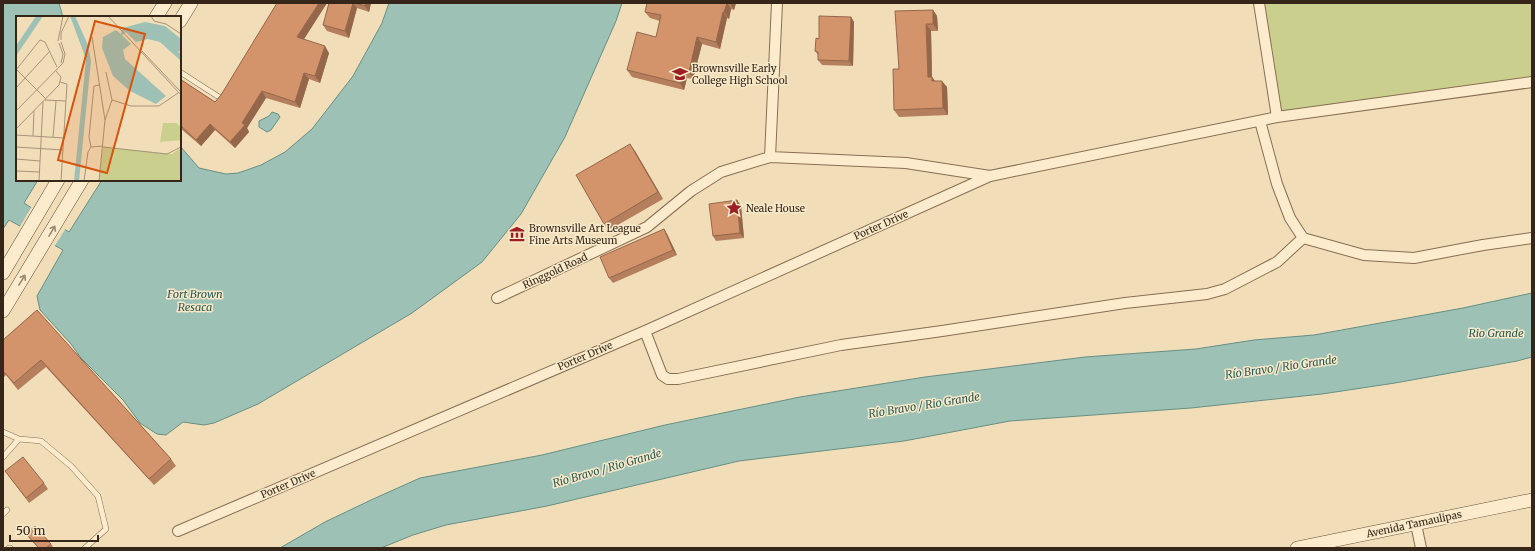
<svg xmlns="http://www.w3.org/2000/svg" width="1535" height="551" viewBox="0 0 1535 551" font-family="Merriweather,serif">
<rect width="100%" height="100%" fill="#f1deb9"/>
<path fill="#cacf8d" d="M1259,3H1532V80L1277,117Z"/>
<path fill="#9ec1b6" stroke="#668f83" d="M3,3H59L63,17H17V180H38L24,203L69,232L102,180H180V146L199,168L226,174L238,173L261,165L285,152L312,129L353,76L382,23L389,3H622L616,21L565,137L521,214L482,262L412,313L258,404L214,423L204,425L183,422L166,435L157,434L140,423L123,400L81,358L71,344L40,310L37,296L63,250L9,220L3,229Z
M272,112L278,114L280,117L271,130L267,132L259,127V121L269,116Z
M1532,293V357L1517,361L1395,383L1322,394L1191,408L1010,421L904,441L739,461L547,506L446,525L413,535L381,548H280L325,522L371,500L420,478L542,455L665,425L800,397L925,377L1085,357L1196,349L1254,340L1314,335L1463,308Z"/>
<path fill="#f1deb9" d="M32,206L66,228L54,247L19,228Z"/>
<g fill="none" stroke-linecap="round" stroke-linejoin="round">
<defs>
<path id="lane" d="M180,72L222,99L224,96
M3,432L19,439
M3,457L19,439L41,441L71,466L98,496L106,529L85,548
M3,514L7,510
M9,548H10"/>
<path id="street" d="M1259,3L1277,117
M1260,121L1277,184L1290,218L1303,238L1364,255L1414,258L1483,245L1532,238
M770,157L906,163L990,176L1277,117L1532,82
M497,298L647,227L691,191L721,172L770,157L777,3
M645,331L662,375L668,379H678L841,345L942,331L1125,303L1207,294L1225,289L1277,262L1303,238
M1416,524L1421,548
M178,531L645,331L990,176"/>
<path id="secondary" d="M156,17L165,3
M180,21L191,3
M3,273L58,180
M3,311L82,180
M1297,548L1532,500"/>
</defs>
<use href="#lane" stroke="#896d53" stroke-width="6"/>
<use href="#street" stroke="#896d53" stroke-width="12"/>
<use href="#secondary" stroke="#6a4e36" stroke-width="14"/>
<use href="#lane" stroke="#fceccd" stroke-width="5"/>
<use href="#street" stroke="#fceccd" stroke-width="10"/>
<use href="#secondary" stroke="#fceccd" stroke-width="13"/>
</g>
<path fill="#b57e5c" d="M327,3L303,40L329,53L320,83L309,79L300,108L266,98L247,128L249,132L235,148L215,130L201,146L180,128V79L215,102L221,95Z
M329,3H371L369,12L357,8L349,38L327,31L323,25Z
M647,3H736L734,10L731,9L729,19L727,18L720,49L702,44L693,79L687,78L684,90L632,77L627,70L656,37L660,21L650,18L645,12Z
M933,10L937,16L938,31H931L932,77L935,81L947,87L948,115L899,117L894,110L899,69Z
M851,17L854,22L853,66L822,65L818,60V55L815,51L819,39Z
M635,151L663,199L609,230L604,224Z
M737,200L741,206L744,238L716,241L713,236Z
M664,229L667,234L677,255L613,283L609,278Z
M37,310L171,459L176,466L154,485L46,367L18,390L6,375L3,378V340Z
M9,476L44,483L48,489L29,503Z
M26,534L51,544L53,547L52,548H38Z"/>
<path fill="#94674b" d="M319,3H327L301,44L297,37Z
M353,3L357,8L349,38L345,31Z
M365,3H371L369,12L365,6Z
M727,3L731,9L729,19L724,12Z
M730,3H736L734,10Z
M933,10L937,16L938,31L933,24Z
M723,12L727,18L720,49L716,42Z
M851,17L854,22L853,66L849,61Z
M926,24L931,31L932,77L937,84V88L928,77Z
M697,37L702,44L693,79L689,72Z
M325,46L329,53L320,83L315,76Z
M682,71L687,78L684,90L680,83Z
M304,73L309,79L300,108L295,102Z
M942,81L947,87L948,115L943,108Z
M262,91L266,98L247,128L249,132L235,148L230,142Z
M210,124L215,130L201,146L196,140Z
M630,144L635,151L663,199L658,192Z
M737,200L741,206L744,238L740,233Z
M664,229L667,234L677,255L673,250Z"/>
<path fill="#d3936b" stroke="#94674b" d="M277,3H319L297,37L325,46L315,76L304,73L295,102L262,91L242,123L245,125L230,142L210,124L196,140L180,125V79L215,102L221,95Z
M329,3H353L345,31L323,25Z
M355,3H365V6Z
M647,3H727L724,12H723L716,42L697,37L689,72L682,71L680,83L627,70L637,32L656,37L661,15L645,12Z
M933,10V24H926L928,77H932V81H942L943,108L894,110L893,69H899L895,11Z
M819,16L851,17L849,61L818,60V52L815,51L816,38L819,39Z
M630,144L658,192L604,224L576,175Z
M737,200L740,233L713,236L709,204Z
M664,229L673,250L609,278L600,257Z
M37,310L171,459L149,479L41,360L14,383L3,371V340Z
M23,457L44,483L26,498L5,471Z
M35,526L51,544L46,548H39L26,534Z"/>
<defs><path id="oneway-shaft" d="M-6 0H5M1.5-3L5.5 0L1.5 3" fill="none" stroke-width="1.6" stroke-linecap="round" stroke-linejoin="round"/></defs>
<g stroke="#998973">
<use href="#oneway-shaft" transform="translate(52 231) rotate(-60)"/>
<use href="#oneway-shaft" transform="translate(22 280) rotate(-58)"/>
</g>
<defs>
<symbol id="school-bare" viewBox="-9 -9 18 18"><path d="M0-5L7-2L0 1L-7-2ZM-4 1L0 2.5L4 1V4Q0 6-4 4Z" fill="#9d1e23" stroke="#f8e9c9" stroke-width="2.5" paint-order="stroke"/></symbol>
<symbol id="sight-bare" viewBox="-9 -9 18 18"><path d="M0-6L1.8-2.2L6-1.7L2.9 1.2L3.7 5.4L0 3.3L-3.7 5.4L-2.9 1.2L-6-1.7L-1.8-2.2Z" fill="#9d1e23" stroke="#f8e9c9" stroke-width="2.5" paint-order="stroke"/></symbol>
<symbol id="museum-bare" viewBox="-9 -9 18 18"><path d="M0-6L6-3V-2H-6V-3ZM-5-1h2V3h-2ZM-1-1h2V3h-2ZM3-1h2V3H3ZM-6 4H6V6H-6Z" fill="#9d1e23" stroke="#f8e9c9" stroke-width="2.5" paint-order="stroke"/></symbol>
</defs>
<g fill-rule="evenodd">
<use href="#school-bare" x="669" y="63" width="22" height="22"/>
<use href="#sight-bare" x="723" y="197" width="22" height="22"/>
<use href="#museum-bare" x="506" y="223" width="22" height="22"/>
</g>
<g text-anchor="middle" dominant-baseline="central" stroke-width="3" stroke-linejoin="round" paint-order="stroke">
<g font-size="10" fill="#362619" stroke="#f8e9c9" text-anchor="start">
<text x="692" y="68">Brownsville Early<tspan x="692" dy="12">College High School</tspan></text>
<text x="746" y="208">Neale House</text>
<text x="529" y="228">Brownsville Art League<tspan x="529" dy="12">Fine Arts Museum</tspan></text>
</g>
<g font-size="10" fill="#362619" stroke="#f8e9c9">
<text transform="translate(881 225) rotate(-24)">Porter Drive</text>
<text transform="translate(555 271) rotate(-25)">Ringgold Road</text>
<text transform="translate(585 356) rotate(-23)">Porter Drive</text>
<text transform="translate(288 484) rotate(-23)">Porter Drive</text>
<text transform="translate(1414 524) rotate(-12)">Avenida Tamaulipas</text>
</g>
<g font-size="11" font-style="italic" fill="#275853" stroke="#f8e9c9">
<text x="195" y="294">Fort Brown<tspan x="195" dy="13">Resaca</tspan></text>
<text x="1496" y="333">Rio Grande</text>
<text transform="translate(1281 367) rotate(-8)">Río Bravo / Rio Grande</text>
<text transform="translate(924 405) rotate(-9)">Río Bravo / Rio Grande</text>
<text transform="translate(607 468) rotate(-16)">Río Bravo / Rio Grande</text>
</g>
</g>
<g transform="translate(16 16)">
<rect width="165" height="165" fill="#f1deb9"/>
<path d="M147,107H160L165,111V124L144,126ZM87,131L156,138L165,132V165H83Z" fill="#cacf8d"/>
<path d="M20,0H27L0,40V30ZM54,0H59L72,29L75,45L63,165H58L70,43ZM129,6L149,10L165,23V36L161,35L165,38V45L144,26L132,23L120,26L110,16L106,19L115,28L107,34L109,43L150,80L140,88L114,75L97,60L86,32L87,21L100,14L105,18L107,12Z" fill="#9ec1b6"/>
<path fill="none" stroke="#a69479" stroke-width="1" d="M92,0L165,79M135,0L138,5L150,8L165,18M76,21L89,104M45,24V17L53,0M42,25L47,0M43,27L47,38L45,47M126,35L165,76M0,54L24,24L29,26L41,51M1,54L30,83M90,56L96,84L115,90H143L162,77M44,66L51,68L45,165M0,72L33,36M29,84L50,85M0,95L47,47L49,38L45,26M0,113L43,69L45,61L40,55M0,119L48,122M17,120L18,95M37,121L40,85M0,131L47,134M75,131L73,121L78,70L83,69M87,131L151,138L165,131M0,143L24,145M0,155L24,156M23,165L27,86M68,165L72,136L75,131L87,130M83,165L89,104L96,84"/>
<path fill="#d6540d" fill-opacity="0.15" stroke="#d6540d" stroke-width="2" d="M79,5L129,18L91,157L42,144Z"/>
<rect width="165" height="165" fill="none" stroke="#362619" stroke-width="2"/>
</g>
<rect width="1535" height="551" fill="none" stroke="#362619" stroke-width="8"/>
<path d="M10 535v6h88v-6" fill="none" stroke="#362619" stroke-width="2"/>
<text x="16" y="535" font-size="12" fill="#362619" stroke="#f8e9c9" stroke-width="3" paint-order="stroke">50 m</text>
</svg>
